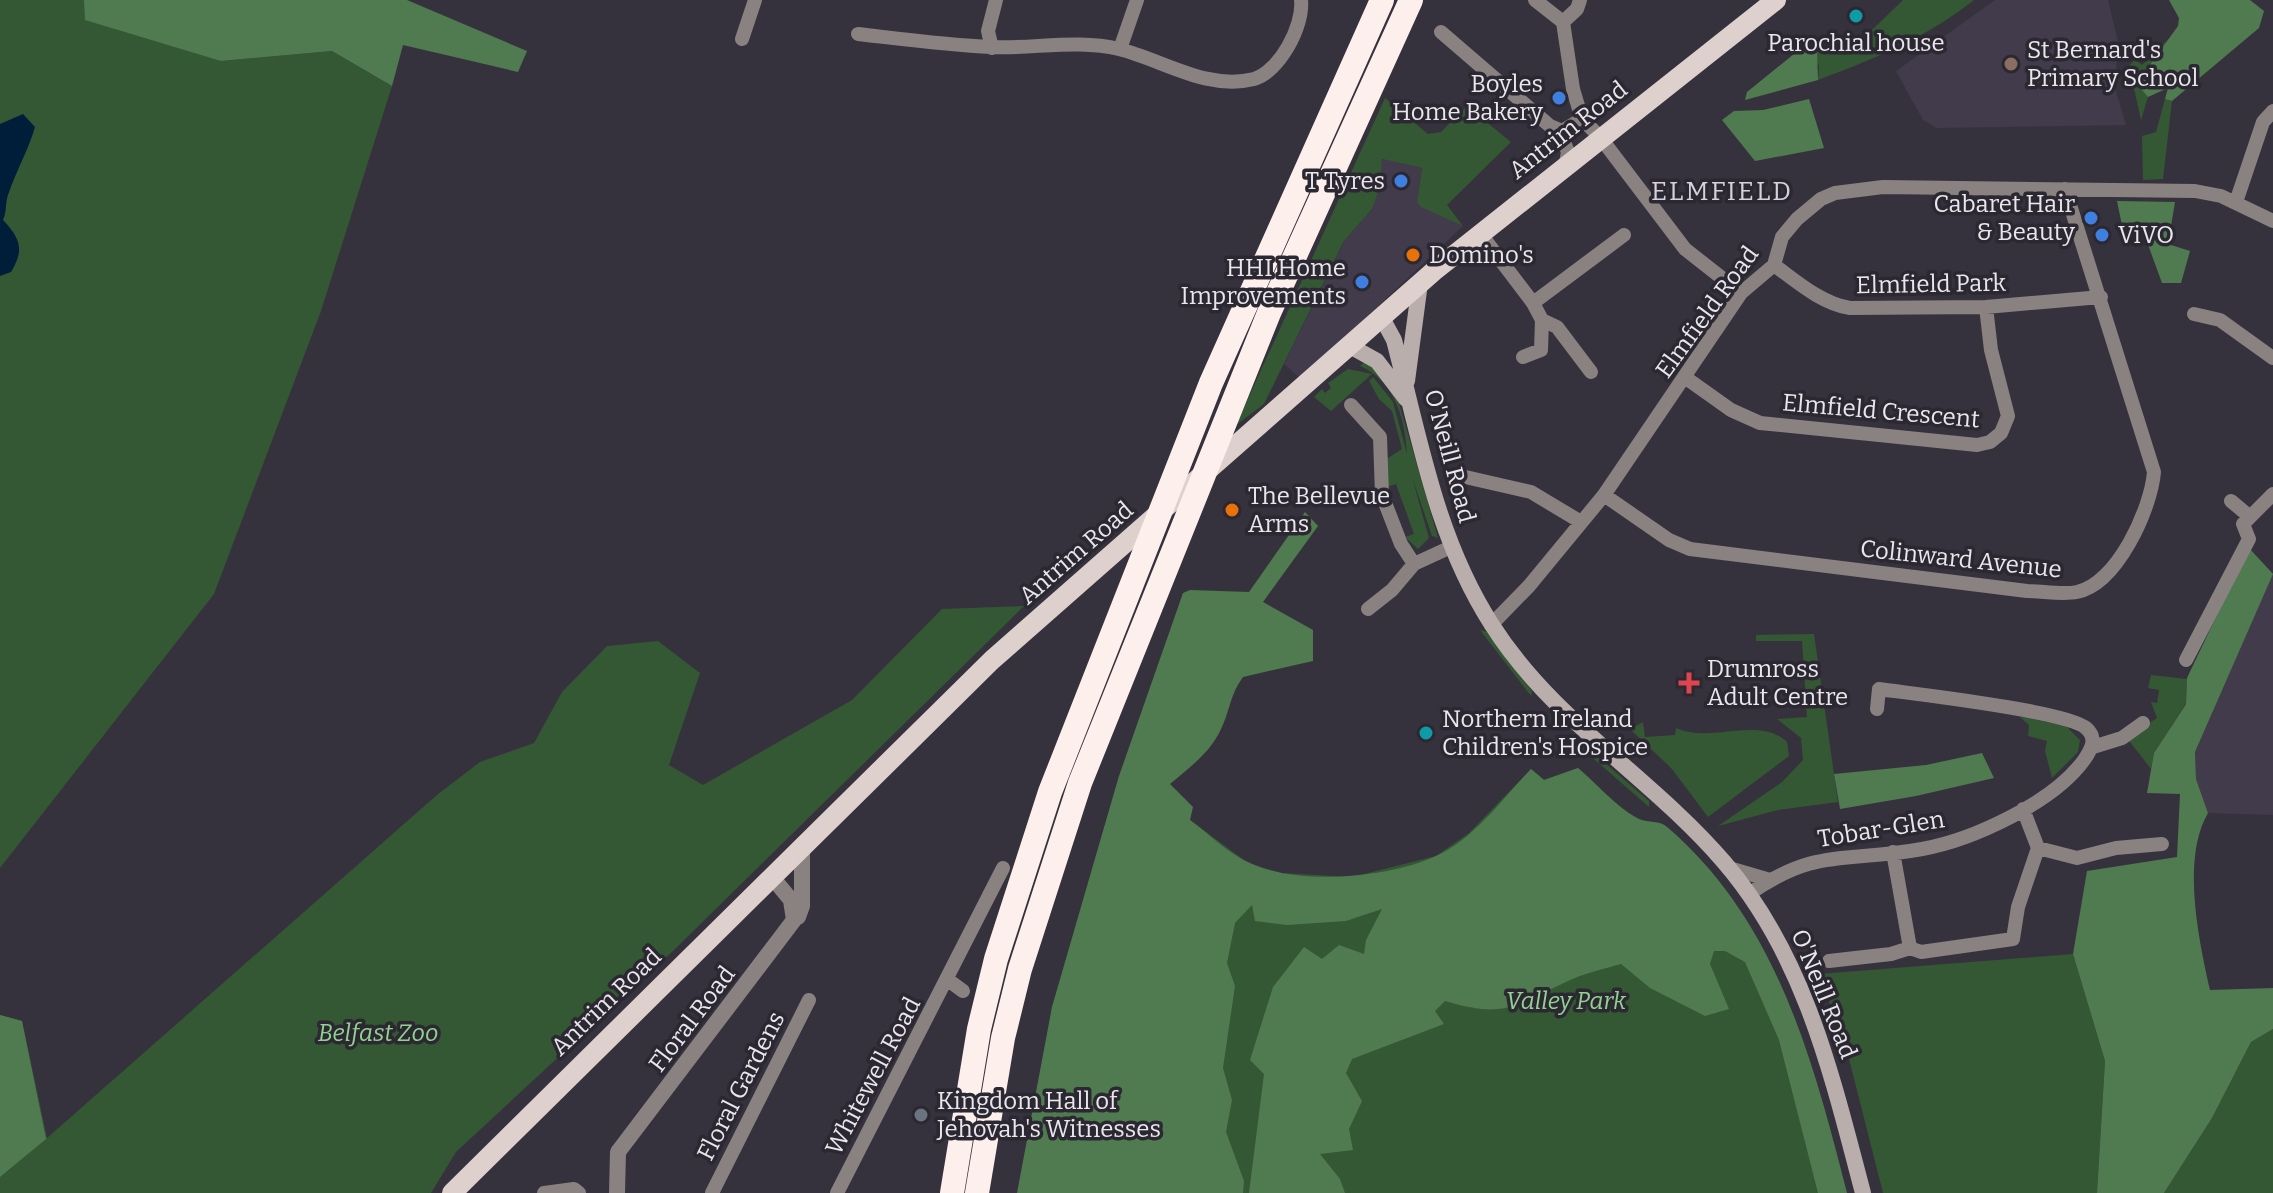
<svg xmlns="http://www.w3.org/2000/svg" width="2273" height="1193" viewBox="0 0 2273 1193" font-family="Bitter,serif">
<rect width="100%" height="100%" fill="#36323d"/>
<path fill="#423b4b" d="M1995,0H2108L2118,42L2115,88L2126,125L1937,128L1923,120L1896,71Z
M1382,159L1422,168L1417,202L1463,226L1301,379L1284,364L1345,240L1372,209Z
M2273,574V815L2208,813L2196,779L2195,752Z"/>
<path fill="#345734" d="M0,0H87L221,61L332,51L392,86L321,311L214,594L0,868Z
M1903,0H1974C1927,37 1875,59 1818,80L1819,66L1805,45L1835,52L1873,29Z
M2172,36L2144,73L2140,88L2148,97L2141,120L2129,66L2135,59L2142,65Z
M1385,98L1428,134L1441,132L1467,106L1511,142L1447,205L1463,226L1421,207L1417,202L1422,168L1382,159L1380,187L1372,209L1344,241L1264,404L1236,425Z
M2165,99L2172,101L2163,179L2143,180L2142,136L2156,132Z
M1367,359L1397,396L1438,538L1432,536L1412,477L1429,538L1418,549L1405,537L1414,534L1396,484L1387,487L1388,458L1402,449L1392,411L1379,399L1369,381L1373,377L1393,402L1407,454C1405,419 1395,381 1360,366Z
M1348,369L1372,374L1331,411L1314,397L1322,389L1325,393L1331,388L1328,383Z
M1024,606L673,951L456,1152L431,1193H0V1015L22,1021L47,1138L438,794L480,762L534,743L562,692L607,646L658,641L700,673L669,765L703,785L852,700L942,609Z
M1480,630L1487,632L1532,691L1531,696Z
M1814,634L1838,802L1778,810L1718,826L1782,782L1803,760L1801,738L1777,719L1807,717L1802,641H1756V635Z
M2151,675L2187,679L2186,703L2154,753L2151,769L2127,738L2157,718L2151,702L2157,703L2159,690L2148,688Z
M2019,716L2066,726L2080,740L2078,752L2052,778L2045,751L2047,741L2028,736L2029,725Z
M1643,722L1645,737L1675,735L1676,728C1710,744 1759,715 1787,742L1789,756L1708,817L1672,769L1630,729Z
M1583,744L1649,801V807L1578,745Z
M1578,768C1596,783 1617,808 1639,819C1648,823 1659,820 1667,827C1777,921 1811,1060 1847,1193H1021L1052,1007L1119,776L1190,820L1248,863L1281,873L1352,877L1436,856L1469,833L1531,769L1544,780Z
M2073,954L2105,1061L2097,1193H1883L1847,1051L1819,974Z
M2273,1029V1193H2164L2212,1118L2251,1042Z"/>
<path fill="#507b50" d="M84,0H407L527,51L518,72L403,45L392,86L332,51L221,61L85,20Z
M2169,0H2250L2264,11L2259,28L2172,101L2165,99L2168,88L2148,97L2140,88L2144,73L2178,26L2179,18Z
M1805,45L1817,51L1818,80L1745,100L1747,92Z
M1809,99L1824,148L1755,161L1722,120L1734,111L1763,110Z
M2117,201L2175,202L2168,244L2190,251L2181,283H2162L2143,231L2124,235Z
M1305,512L1318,526L1263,602L1313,630V661L1243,677C1230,694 1230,711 1221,729C1210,753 1190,767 1170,784L1193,807L1190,820C1209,834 1229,854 1250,863C1298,886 1388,878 1436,856C1474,839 1503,798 1531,769L1544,780L1578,768C1596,783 1617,808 1639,819C1648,823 1659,820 1667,827C1777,921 1813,1060 1847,1193H1818L1779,1040L1745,962L1725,951H1714L1710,964L1729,1009L1705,1016L1650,988L1621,964C1604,969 1584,973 1568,981C1515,1006 1505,1019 1445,1001L1435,1011L1444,1024L1352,1059L1346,1073L1362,1101L1349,1129L1353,1150L1320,1154L1340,1179L1345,1193H1249L1264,1074L1250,1060L1273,987L1304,947L1322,959L1339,945L1364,954L1366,940L1382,909L1346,921L1287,925L1255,921L1252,905L1235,923L1227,963L1235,986L1223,1068L1232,1100L1226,1132L1244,1181L1243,1193H1017L1052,1007L1119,776L1183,593L1190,590L1249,592Z
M2249,548L2273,574L2195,752L2196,779L2208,813C2181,859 2199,940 2210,990L2273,988V1029L2251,1042L2212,1118L2164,1193H2097L2105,1061L2073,954L2087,871L2177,857L2180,794L2147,793L2154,753L2186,704L2187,678Z
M1982,753L1994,778L1916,796L1840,809L1834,774L1926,765Z
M0,1015L22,1021L46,1139L0,1177Z"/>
<path fill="#001e3a" d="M23,114L35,127C28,151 16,171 8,195C5,204 7,211 3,220C24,242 22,253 11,272L0,276V124Z"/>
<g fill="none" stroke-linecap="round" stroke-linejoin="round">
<path stroke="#898280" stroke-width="14" d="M1535,0L1563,22L1573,89L1582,119L1600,137L1685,249L1741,293
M1563,22L1577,9L1580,0
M1441,32L1550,126L1562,131L1582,119
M858,34C902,39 947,45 991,47C1033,49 1078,39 1119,49C1163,60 1207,91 1254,79C1279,72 1304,26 1301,0
M742,39L755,0
M992,48L988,31L996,0
M1120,49L1137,0
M1559,130L1568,152L1566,163
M2236,202L2263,122L2273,111
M1480,233L1533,303L1542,320L1541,350L1523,357
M1774,265C1796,281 1822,304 1850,308L1986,307L2101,297
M1533,303L1624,235
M2194,314L2220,320L2273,358
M1542,320L1557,327L1591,372
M1686,378L1731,410L1760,423L1977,445L1990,442L2001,433L2008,416L1991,350L1986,307
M1351,405L1380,437L1382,495L1401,544L1414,564
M1461,476L1531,492L1581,522
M1604,495L1669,540L1690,549L2027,591C2042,591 2062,595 2077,592C2117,584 2151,509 2154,472L2065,189
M2231,501L2249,516
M1368,609L1392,590L1414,564L1451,547
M1491,625L1529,586L1604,495L1741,293L1774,265L1782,237L1797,219L1821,199L1835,193L1883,187L2195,191L2221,196L2273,221
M2186,660L2249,539L2243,524L2273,494
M2093,747L2122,738L2143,723
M2038,848L2077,858L2116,848L2162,844
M1893,852L1910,948L1921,952L2013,939L2018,907L2038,848L2023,809
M1729,868L1770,880
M1749,894C1818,846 1848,863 1922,849C1972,840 2053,803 2084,760C2091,750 2098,738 2086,728C2067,711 1914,694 1879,689L1877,709
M1829,961L1891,954L1910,948
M948,980L963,991
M544,1193L574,1189L579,1193
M712,1193L809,1000
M837,1193L1003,868"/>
<path stroke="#898280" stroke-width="16" d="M798,917L802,906V848
M617,1193L618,1152L794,920L791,900L772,877"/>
<path stroke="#b9aeab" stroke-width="16" d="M1382,318L1394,340C1420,439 1436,538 1492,625C1553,721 1651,777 1724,862C1805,956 1832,1076 1863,1193
M1350,346L1377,361L1406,399
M1407,381L1420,283"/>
<path stroke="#ded0cc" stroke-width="20" d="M452,1193L992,660L1434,271L1776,0"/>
<path stroke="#fdefec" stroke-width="24" d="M952,1193L979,1029L996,959L1050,792L1211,383L1382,0
M977,1193L1003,1038L1020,969L1080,783L1269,313L1411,0"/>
</g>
<g fill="#0f9aa8" stroke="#2c2832" stroke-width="3">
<circle cx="1856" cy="16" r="8"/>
<circle cx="1426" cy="733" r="8"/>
</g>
<circle fill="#8d6e63" stroke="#2c2832" stroke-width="3" cx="2011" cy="64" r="8"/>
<g fill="#3f7fe0" stroke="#2c2832" stroke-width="3">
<circle cx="1559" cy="98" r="8"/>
<circle cx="1401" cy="181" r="8"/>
<circle cx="2091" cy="218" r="8"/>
<circle cx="2102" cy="235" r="8"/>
<circle cx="1362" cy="282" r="8"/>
</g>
<g fill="#e8710a" stroke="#2c2832" stroke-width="3">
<circle cx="1413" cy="255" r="8"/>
<circle cx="1232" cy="510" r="8"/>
</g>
<path fill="#e0444e" stroke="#2c2832" stroke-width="3" d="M1685 671h8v8h8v8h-8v8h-8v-8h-8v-8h8z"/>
<circle fill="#6b7280" stroke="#2c2832" stroke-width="3" cx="921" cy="1115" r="8"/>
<g text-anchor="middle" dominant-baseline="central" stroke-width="7" stroke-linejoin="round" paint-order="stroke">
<g font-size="24" fill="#e9e6ed" stroke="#2c2832" text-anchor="start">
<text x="1856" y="43" text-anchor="middle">Parochial house</text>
<text x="2027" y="50">St Bernard's<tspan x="2027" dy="28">Primary School</tspan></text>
<text x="1543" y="84" text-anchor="end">Boyles<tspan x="1543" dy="28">Home Bakery</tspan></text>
<text x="1385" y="181" text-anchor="end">T Tyres</text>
<text x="2075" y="204" text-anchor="end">Cabaret Hair<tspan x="2075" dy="28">&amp; Beauty</tspan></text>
<text x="2118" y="235">ViVO</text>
<text x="1429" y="255">Domino's</text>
<text x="1346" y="268" text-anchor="end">HHI Home<tspan x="1346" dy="28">Improvements</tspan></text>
<text x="1248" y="496">The Bellevue<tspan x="1248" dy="28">Arms</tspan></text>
<text x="1707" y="669">Drumross<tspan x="1707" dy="28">Adult Centre</tspan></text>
<text x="1442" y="719">Northern Ireland<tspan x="1442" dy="28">Children's Hospice</tspan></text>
<text x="937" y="1101">Kingdom Hall of<tspan x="937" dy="28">Jehovah's Witnesses</tspan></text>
</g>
<g font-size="24" fill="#e9e6ed" stroke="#2c2832">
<text transform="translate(1568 130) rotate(-38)">Antrim Road</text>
<text transform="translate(1931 284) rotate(-1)">Elmfield Park</text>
<text transform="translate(1707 312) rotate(-54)">Elmfield Road</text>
<text transform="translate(1881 411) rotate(5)">Elmfield Crescent</text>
<text transform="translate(1450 456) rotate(75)">O'Neill Road</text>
<text transform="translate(1076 553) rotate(-41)">Antrim Road</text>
<text transform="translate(1961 559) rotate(6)">Colinward Avenue</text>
<text transform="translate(1881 829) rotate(-9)">Tobar-Glen</text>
<text transform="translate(1824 994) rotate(68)">O'Neill Road</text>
<text transform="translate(606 1002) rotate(-44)">Antrim Road</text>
<text transform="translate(692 1019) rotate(-53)">Floral Road</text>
<text transform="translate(873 1076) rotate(-62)">Whitewell Road</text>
<text transform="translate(741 1086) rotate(-63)">Floral Gardens</text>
</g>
<g font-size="24" font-style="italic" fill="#92d291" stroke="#2c2832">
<text x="1566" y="1001">Valley Park</text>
<text x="378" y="1033">Belfast Zoo</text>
</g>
<g font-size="26" letter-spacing="2" fill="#d7d1df" stroke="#2c2832">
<text x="1722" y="191">ELMFIELD</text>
</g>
</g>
</svg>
